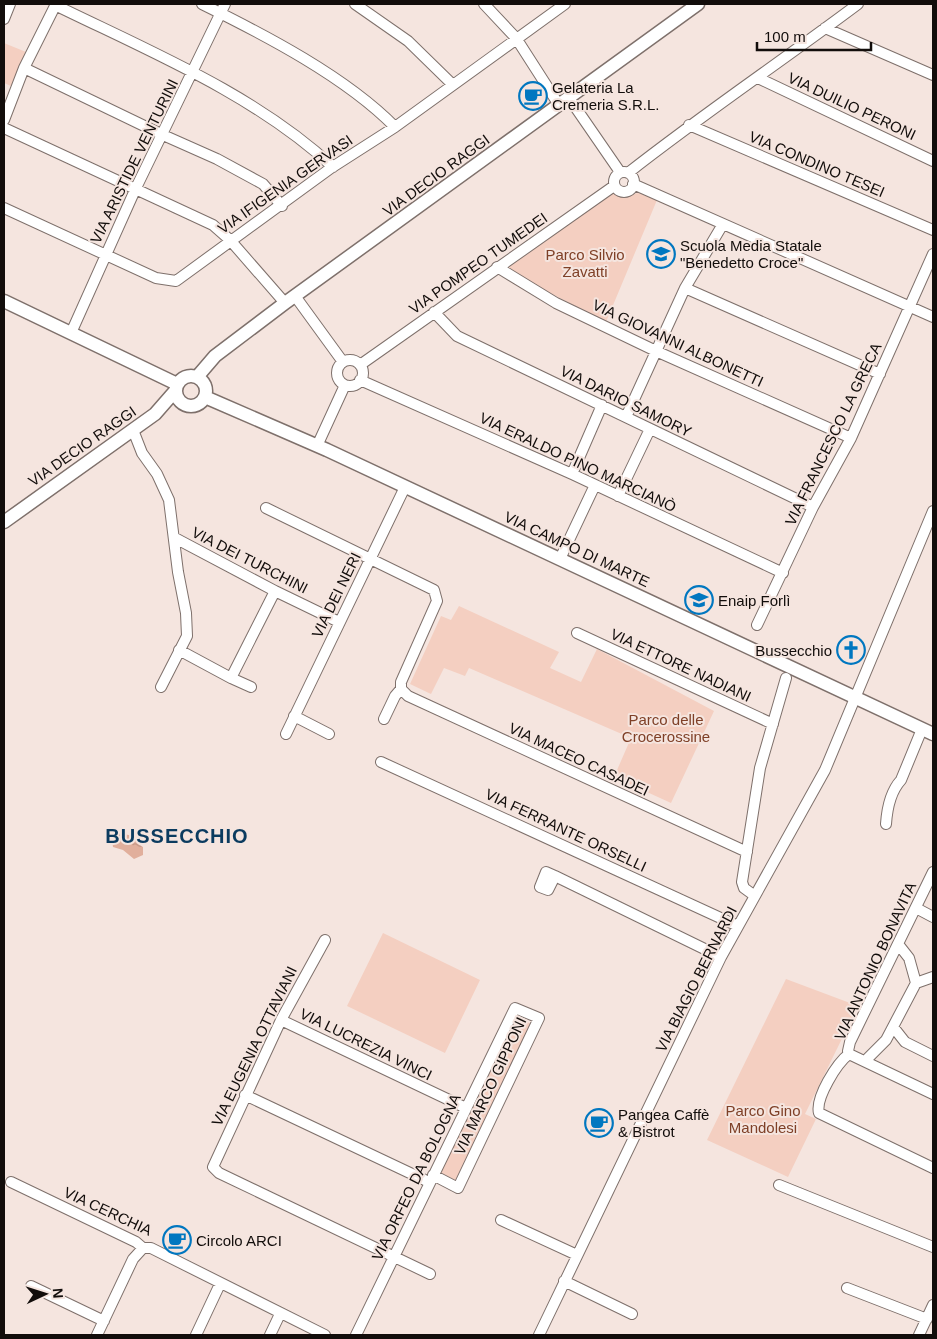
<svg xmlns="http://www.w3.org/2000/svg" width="937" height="1339" viewBox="0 0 937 1339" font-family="Arial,sans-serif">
<defs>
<pattern id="water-ripples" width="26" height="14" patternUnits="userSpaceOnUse" patternTransform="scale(1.25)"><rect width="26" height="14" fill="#e1af9c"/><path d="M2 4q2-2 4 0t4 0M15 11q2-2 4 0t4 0" fill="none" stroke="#c09585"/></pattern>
</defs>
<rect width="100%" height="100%" fill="#f5e5df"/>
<path fill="#f4cfc1" d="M4,43L26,52L11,86L4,83Z
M613,192L625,195L639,193L657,200L606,322L502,268Z
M459,606L559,652L550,668L581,682L597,649L714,711L671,803L614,777L631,738L469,668L465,676L444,668L431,694L410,684L441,616L451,620Z
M383,933L480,980L445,1053L347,1006Z
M786,979L858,1006L805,1114L816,1119L788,1177L707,1140Z
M515,1015L531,1024L457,1181L439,1172Z"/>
<path fill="url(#water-ripples)" d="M118,833L134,836L138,844L143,847V855L134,859L123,850L113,847L112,840Z"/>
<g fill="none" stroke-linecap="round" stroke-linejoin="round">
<defs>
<path id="minor" d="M202,4C265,35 346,77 395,127
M355,4L408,41L452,84
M484,4L516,38L559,105
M55,5C149,51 256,95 333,167
M4,19L10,4
M825,28L933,75
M24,68L163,135L217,159L263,184L282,206
M758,78L933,161
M569,98L620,172
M4,120L24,68L56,4
M689,125L933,230
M4,128L213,225L230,240L285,303
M614 182a10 10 0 1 1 20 0a10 10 0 1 1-20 0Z
M628,173C703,114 782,61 858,4
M633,184L933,317
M4,208L156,278L176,281L331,168L395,127L565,4
M497,267L556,303L658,352L851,438
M685,288L880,374
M295,296L343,362
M434,312L457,336L813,507
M71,333L135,190L225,4
M337 373a13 13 0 1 1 26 0a13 13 0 1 1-26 0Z
M360,365L614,186
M360,380L572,474L783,573
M626,417L685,288L723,224
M133,430L142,453L157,474L169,500L178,572L186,613L187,636L161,687
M317,446L345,385
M572,474L602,405
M618,496L650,429
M266,508L434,590L437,601L401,682V689L395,696L384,719
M175,538L275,591L339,622
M560,559L595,485
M757,625L813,507L851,438L933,254
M577,633L773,724
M179,650L231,678L275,591
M231,678L251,687
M401,689L408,696L747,852
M294,716L329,734
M286,734L405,487
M381,762L738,926
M886,824C887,809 890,792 901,780L922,729
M555,876L546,872L540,887L548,890L555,876L721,957
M755,896L744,888L742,882L760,768L786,678
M916,908L933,917
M325,940L281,1020L213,1167L219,1173L430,1274
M916,983L933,977
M281,1020L466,1108
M894,1028L905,1042L933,1056
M849,1054L848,1051L850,1042L933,872
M849,1054C837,1063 815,1098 819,1113L933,1168
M849,1054L933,1094
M865,1061L886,1040L916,983L909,958L898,944
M245,1095L429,1182
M11,1182L136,1242L143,1248H151L325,1335
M779,1185L933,1247
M501,1220L577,1255
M564,1281L632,1314
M31,1286L104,1321
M847,1288L927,1319
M97,1335L133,1259L143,1248
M196,1335L220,1284
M270,1335L280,1314
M356,1335L515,1008L539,1018L458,1188L433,1175
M539,1335L721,957L825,770L933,511
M919,1335L933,1305"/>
<path id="major" d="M4,301L177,384
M176 391a15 15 0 1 1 30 0a15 15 0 1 1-30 0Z
M197,377L215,356L285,303L698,4
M205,397L327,450L933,734
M4,522L155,414L176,390"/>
</defs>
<use href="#minor" stroke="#7e706b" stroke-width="12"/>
<use href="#major" stroke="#7e706b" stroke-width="15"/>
<use href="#minor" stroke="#fff" stroke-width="10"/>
<use href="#major" stroke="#fff" stroke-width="12"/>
</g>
<defs>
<symbol id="cafe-ring" viewBox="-11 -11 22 22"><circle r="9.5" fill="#f5e5df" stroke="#0077c0" stroke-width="1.5"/><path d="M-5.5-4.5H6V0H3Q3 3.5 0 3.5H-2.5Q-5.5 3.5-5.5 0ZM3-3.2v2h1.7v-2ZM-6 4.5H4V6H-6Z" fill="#0077c0"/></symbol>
<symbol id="school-ring" viewBox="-11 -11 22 22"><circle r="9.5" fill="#f5e5df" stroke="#0077c0" stroke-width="1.5"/><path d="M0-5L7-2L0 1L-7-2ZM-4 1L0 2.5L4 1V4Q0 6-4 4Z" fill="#0077c0"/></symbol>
<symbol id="church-ring" viewBox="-11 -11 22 22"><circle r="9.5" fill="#f5e5df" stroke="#0077c0" stroke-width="1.5"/><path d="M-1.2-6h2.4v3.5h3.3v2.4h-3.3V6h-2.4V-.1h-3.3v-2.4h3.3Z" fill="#0077c0"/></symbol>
</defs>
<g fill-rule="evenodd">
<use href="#cafe-ring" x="517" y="80" width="32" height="32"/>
<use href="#school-ring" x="645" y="238" width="32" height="32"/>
<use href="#school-ring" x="683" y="584" width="32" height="32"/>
<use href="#church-ring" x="835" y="634" width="32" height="32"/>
<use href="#cafe-ring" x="583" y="1107" width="32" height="32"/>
<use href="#cafe-ring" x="161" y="1224" width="32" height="32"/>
</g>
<g text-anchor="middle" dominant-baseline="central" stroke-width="4" stroke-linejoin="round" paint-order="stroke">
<g font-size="15" fill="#120d0b" stroke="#f5e5df" text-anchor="start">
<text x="552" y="87">Gelateria La<tspan x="552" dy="17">Cremeria S.R.L.</tspan></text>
<text x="680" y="245">Scuola Media Statale<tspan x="680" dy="17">"Benedetto Croce"</tspan></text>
<text x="718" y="600">Enaip Forlì</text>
<text x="832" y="650" text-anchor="end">Bussecchio</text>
<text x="618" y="1114">Pangea Caffè<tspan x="618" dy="17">&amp; Bistrot</tspan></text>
<text x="196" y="1240">Circolo ARCI</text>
</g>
<g font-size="15" fill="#120d0b" stroke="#f5e5df">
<text transform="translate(852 106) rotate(25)">VIA DUILIO PERONI</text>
<text transform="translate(134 161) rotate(-64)">VIA ARISTIDE VENTURINI</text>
<text transform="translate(817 164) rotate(23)">VIA CONDINO TESEI</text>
<text transform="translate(436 175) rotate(-36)">VIA DECIO RAGGI</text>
<text transform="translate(285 184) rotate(-35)">VIA IFIGENIA GERVASI</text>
<text transform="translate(478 263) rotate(-35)">VIA POMPEO TUMEDEI</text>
<text transform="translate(678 343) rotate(25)">VIA GIOVANNI ALBONETTI</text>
<text transform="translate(626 401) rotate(26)">VIA DARIO SAMORY</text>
<text transform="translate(833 434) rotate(-64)">VIA FRANCESCO LA GRECA</text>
<text transform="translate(82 446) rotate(-35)">VIA DECIO RAGGI</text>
<text transform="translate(578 462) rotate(25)">VIA ERALDO PINO MARCIANÒ</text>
<text transform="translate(577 549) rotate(25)">VIA CAMPO DI MARTE</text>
<text transform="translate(250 560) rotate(27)">VIA DEI TURCHINI</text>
<text transform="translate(336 595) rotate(-64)">VIA DEI NERI</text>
<text transform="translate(681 665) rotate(25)">VIA ETTORE NADIANI</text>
<text transform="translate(579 759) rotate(25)">VIA MACEO CASADEI</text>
<text transform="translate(566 830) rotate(25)">VIA FERRANTE ORSELLI</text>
<text transform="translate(875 961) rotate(-65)">VIA ANTONIO BONAVITA</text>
<text transform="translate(696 979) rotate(-63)">VIA BIAGIO BERNARDI</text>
<text transform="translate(366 1044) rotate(26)">VIA LUCREZIA VINCI</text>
<text transform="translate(254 1046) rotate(-64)">VIA EUGENIA OTTAVIANI</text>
<text transform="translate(490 1086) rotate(-65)">VIA MARCO GIPPONI</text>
<text transform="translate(416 1177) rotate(-64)">VIA ORFEO DA BOLOGNA</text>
<text transform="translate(108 1211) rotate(25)">VIA CERCHIA</text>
</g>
<g font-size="15" fill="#7f4027" stroke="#f5e5df">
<text x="585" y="254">Parco Silvio<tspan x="585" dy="17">Zavatti</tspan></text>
<text x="666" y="719">Parco delle<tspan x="666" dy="17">Crocerossine</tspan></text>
<text x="763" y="1110">Parco Gino<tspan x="763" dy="17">Mandolesi</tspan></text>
</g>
<g font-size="20" font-weight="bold" letter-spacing="1" fill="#0b3b5f" stroke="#f5e5df">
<text x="177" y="836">BUSSECCHIO</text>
</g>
</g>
<rect width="937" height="1339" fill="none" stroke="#120d0b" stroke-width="10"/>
<g transform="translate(45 1294) rotate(86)" stroke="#f5e5df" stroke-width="4" paint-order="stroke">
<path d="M0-4L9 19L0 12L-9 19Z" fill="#120d0b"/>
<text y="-8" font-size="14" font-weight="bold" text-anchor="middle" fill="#120d0b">N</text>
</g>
<path d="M757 42v8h114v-8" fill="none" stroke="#120d0b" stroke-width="2.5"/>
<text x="764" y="42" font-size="15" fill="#120d0b" stroke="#f5e5df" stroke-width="4" paint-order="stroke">100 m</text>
</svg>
